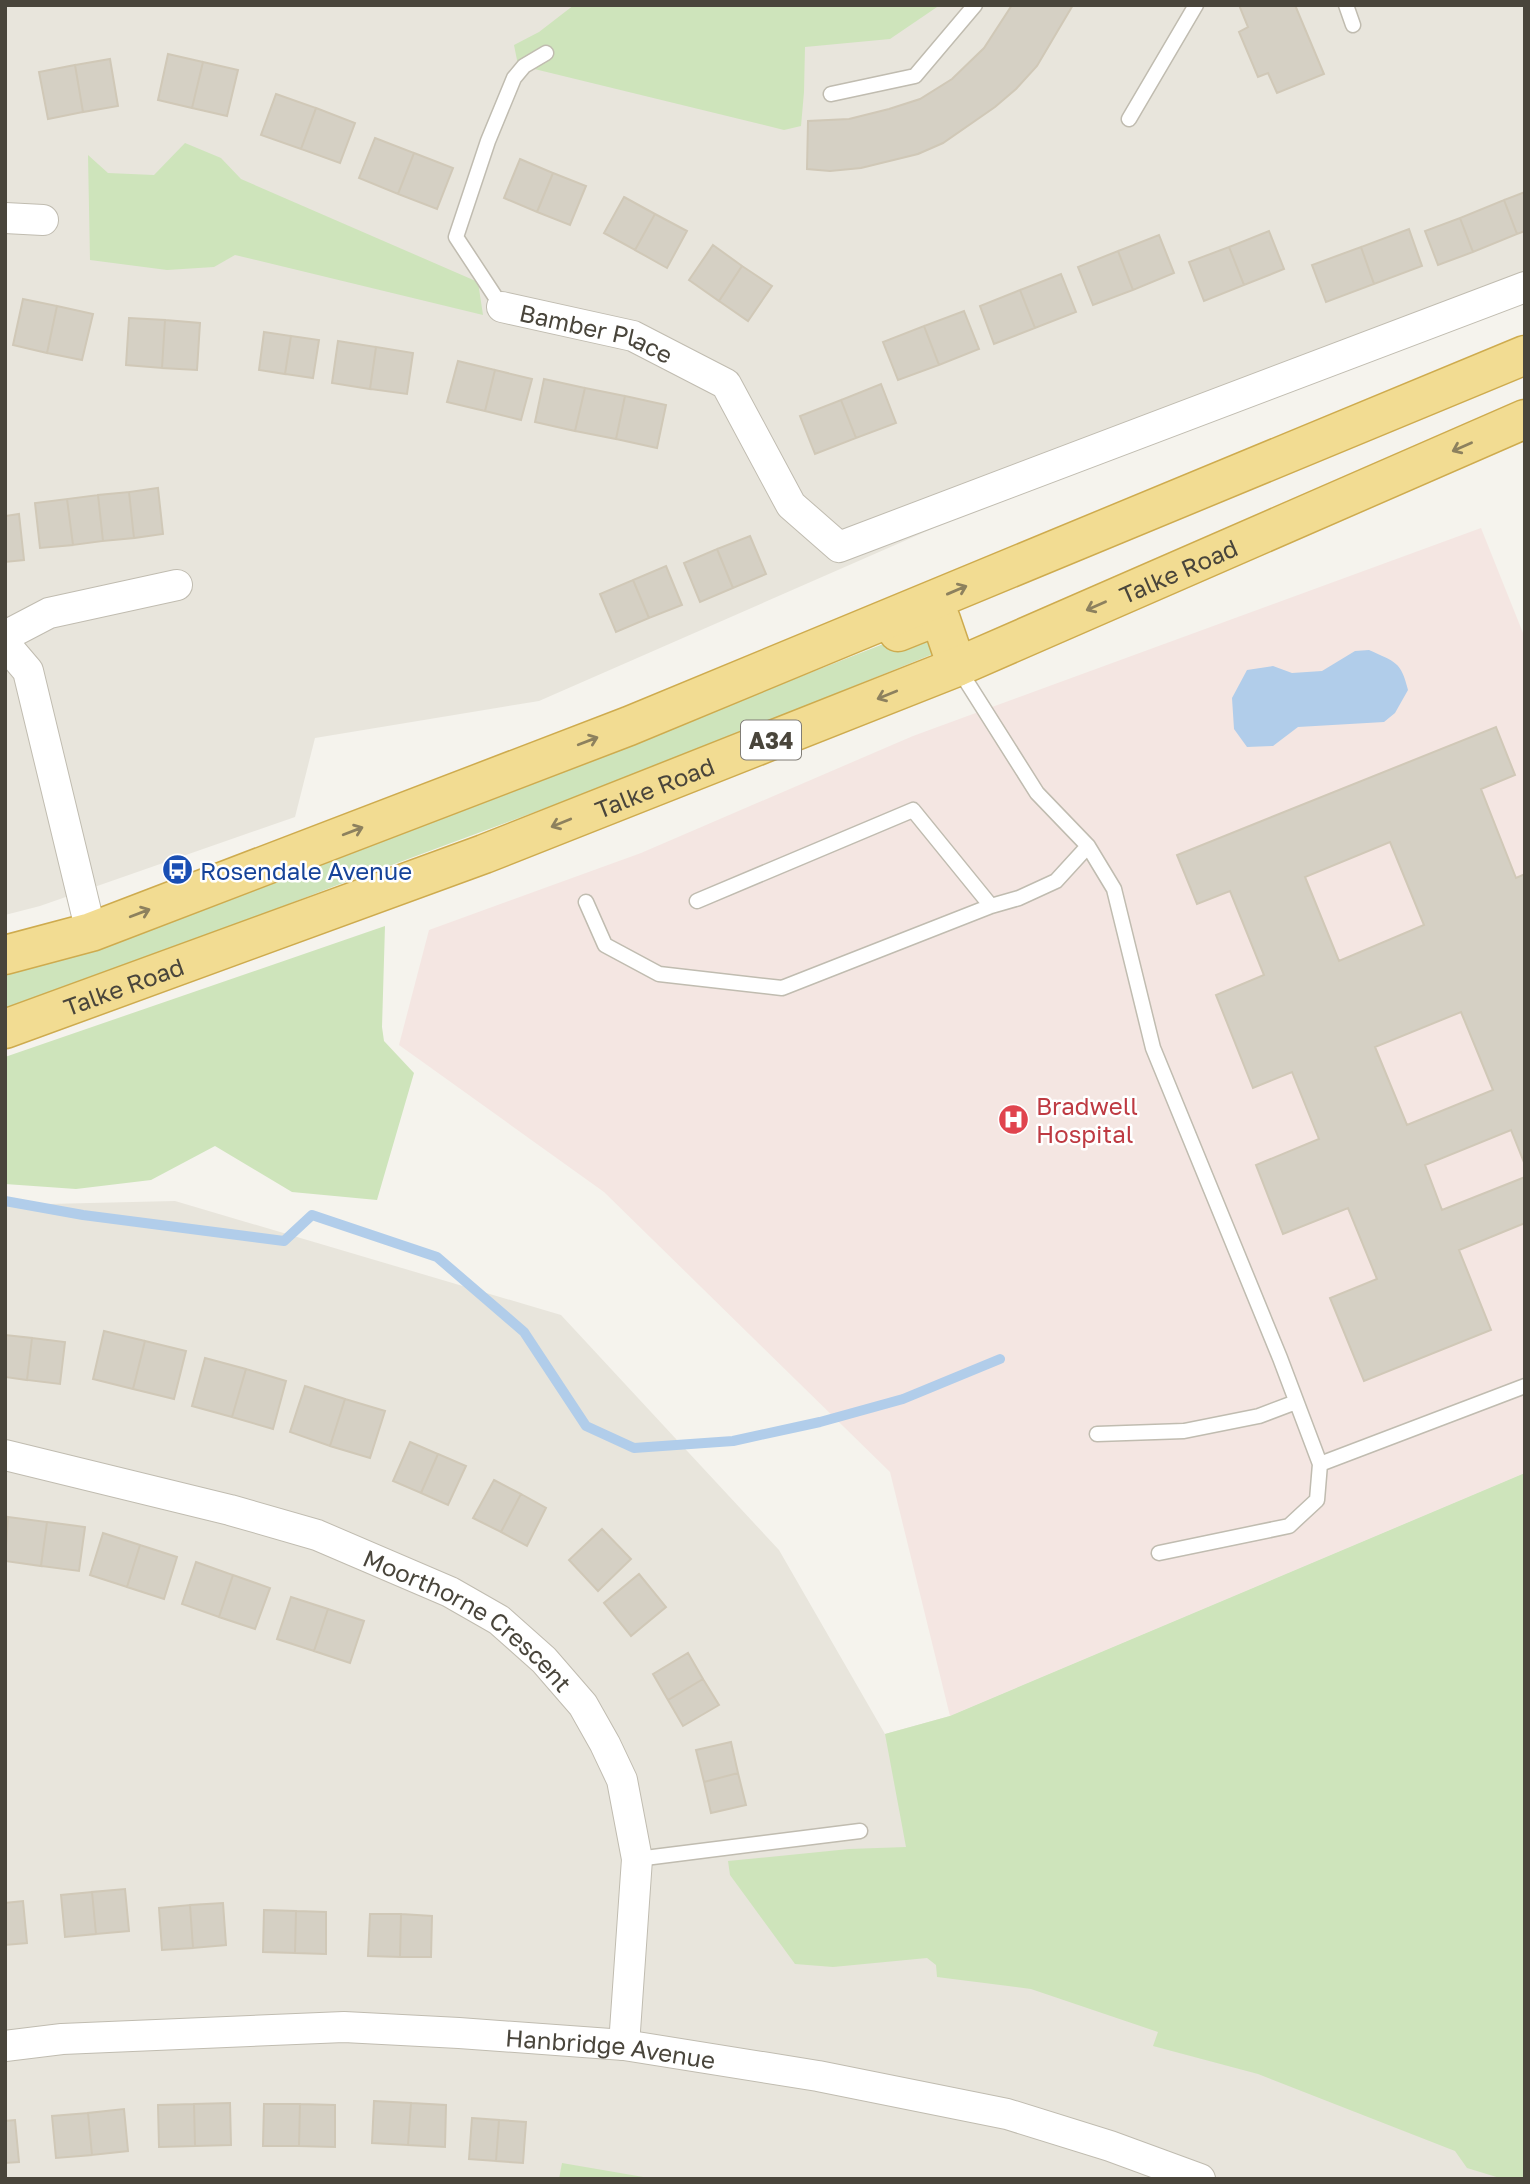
<svg xmlns="http://www.w3.org/2000/svg" width="1530" height="2184" viewBox="0 0 1530 2184" font-family="'Golos Text',sans-serif">
<rect width="100%" height="100%" fill="#f5f3ed"/>
<path fill="#e8e5dc" d="M5,5H1525V274L1411,319L539,701L315,738L295,817L40,906L5,915Z
M175,1201L561,1315L779,1550L885,1734L950,1716L1525,1473V2179H5V1205Z"/>
<path fill="#f4e6e2" d="M1481,528L1525,638V1473L950,1716L890,1472L604,1192L399,1045L429,930L641,853L913,736Z"/>
<path fill="#cee4bb" d="M574,5H940L890,39L805,47L804,92L801,126L784,130L518,65L514,45L539,32Z
M185,143L221,158L241,179L478,282L483,315L235,255L214,267L167,270L90,260L88,155L108,173L154,175Z
M934,624L943,650L643,772L335,886L60,993L5,1010V970L561,771Z
M385,926L382,1027L384,1041L414,1073L377,1200L292,1192L215,1146L151,1180L76,1189L5,1184V1057Z
M1525,1473V2179H1503L1467,2168L1455,2151L1258,2074L1153,2046L1158,2032L1031,1989L937,1977L936,1965L927,1958L833,1967L795,1964L730,1875L728,1861L849,1849L906,1847L885,1734L950,1716Z
M562,2163L655,2179H559Z"/>
<path fill="#b1cdea" d="M1369,650C1395,662 1401,661 1408,690L1395,713L1384,722L1298,727L1273,746L1247,747L1234,729L1232,698L1247,670L1273,666L1292,673L1322,671L1355,651Z"/>
<g fill="none" stroke-linecap="round" stroke-linejoin="round">
<path stroke="#b1cdea" stroke-width="10" d="M5,1201L83,1215L284,1241L312,1215L437,1257L524,1332L586,1426L634,1448L733,1441L820,1422L903,1399L1000,1359"/>
</g>
<path fill="#d5d0c4" stroke="#d0c8b7" stroke-width="2" fill-rule="evenodd" d="M1012,5H1073L1037,66L1016,89L995,107L943,143L918,154L861,168L830,171L807,169L808,121L849,119L889,109L920,99L952,79L984,48Z
M1239,5H1295L1324,74L1277,93L1268,73L1258,77L1239,32L1248,27Z
M168,54L203,62L192,108L158,100Z
M110,59L118,106L83,112L75,65Z
M203,62L238,70L227,116L192,108Z
M75,65L83,112L48,119L39,72Z
M276,94L316,108L301,149L261,135Z
M316,108L355,123L340,163L301,149Z
M375,138L414,153L398,194L359,178Z
M414,153L453,168L437,209L398,194Z
M520,159L553,173L537,212L504,198Z
M553,173L586,186L570,225L537,212Z
M1525,192V231L1517,234L1504,200Z
M624,197L655,214L635,250L604,233Z
M1504,200L1517,234L1473,252L1460,218Z
M655,214L687,231L667,268L635,250Z
M1460,218L1473,252L1438,265L1425,231Z
M1409,229L1422,266L1374,284L1361,247Z
M1269,231L1284,269L1244,285L1229,247Z
M1159,235L1174,273L1133,290L1118,251Z
M713,245L742,266L719,301L689,280Z
M1229,247L1244,285L1204,301L1189,262Z
M1361,247L1374,284L1326,302L1312,265Z
M1118,251L1133,290L1093,305L1078,267Z
M742,266L772,286L748,321L719,301Z
M1061,274L1076,312L1035,328L1020,290Z
M1020,290L1035,328L994,344L980,306Z
M23,299L57,306L47,353L13,345Z
M57,306L93,314L82,360L47,353Z
M964,311L979,349L939,365L924,326Z
M129,318L165,320L162,368L126,365Z
M165,320L200,323L197,370L162,368Z
M924,326L939,365L898,380L883,342Z
M264,332L291,336L285,374L259,370Z
M291,336L319,340L313,378L285,374Z
M338,341L376,347L370,389L332,383Z
M376,347L413,353L407,394L370,389Z
M458,361L495,370L485,411L447,402Z
M495,370L532,379L521,420L485,411Z
M544,379L585,388L575,431L535,422Z
M881,384L896,423L856,438L841,400Z
M585,388L625,396L616,439L575,431Z
M625,396L666,405L657,448L616,439Z
M841,400L856,438L815,454L800,416Z
M158,488L163,534L134,538L129,492Z
M129,492L134,538L103,541L98,495Z
M98,495L103,541L73,545L67,499Z
M67,499L73,545L40,548L35,503Z
M19,514L24,560L5,562V516Z
M750,536L766,574L733,588L717,549Z
M717,549L733,588L700,602L684,563Z
M666,566L682,605L649,618L633,580Z
M633,580L649,618L616,632L600,594Z
M1496,727L1515,775L1481,789L1516,878L1525,874V1165L1511,1130L1425,1165L1442,1210L1525,1177V1223L1459,1250L1491,1330L1364,1381L1330,1298L1377,1279L1348,1208L1283,1234L1256,1165L1319,1139L1292,1072L1253,1088L1216,995L1264,975L1230,891L1197,904L1177,855ZM1390,842L1424,925L1339,961L1305,877ZM1461,1012L1493,1090L1407,1125L1375,1047Z
M104,1331L145,1341L133,1389L93,1379Z
M5,1335L32,1338L27,1380L5,1377Z
M32,1338L65,1342L60,1384L27,1380Z
M145,1341L186,1351L174,1399L133,1389Z
M205,1358L246,1369L232,1417L192,1406Z
M246,1369L286,1381L273,1429L232,1417Z
M305,1386L345,1399L330,1446L290,1432Z
M345,1399L385,1411L370,1458L330,1446Z
M410,1442L438,1454L421,1493L393,1481Z
M438,1454L466,1466L448,1505L421,1493Z
M494,1480L521,1494L501,1532L473,1518Z
M521,1494L546,1508L527,1546L501,1532Z
M8,1517L47,1522L41,1566L5,1561Z
M47,1522L85,1527L79,1571L41,1566Z
M602,1529L631,1559L598,1591L569,1560Z
M103,1533L140,1545L127,1587L90,1575Z
M140,1545L177,1557L164,1599L127,1587Z
M196,1562L233,1575L219,1617L182,1604Z
M639,1574L666,1607L631,1636L604,1603Z
M233,1575L270,1588L255,1629L219,1617Z
M291,1597L328,1609L314,1651L277,1639Z
M328,1609L364,1621L350,1663L314,1651Z
M688,1653L703,1679L668,1700L653,1674Z
M703,1679L719,1705L683,1726L668,1700Z
M731,1742L738,1773L704,1782L696,1750Z
M738,1773L746,1805L711,1813L704,1782Z
M125,1889L129,1931L96,1934L92,1892Z
M92,1892L96,1934L65,1937L61,1895Z
M23,1901L27,1943L5,1945V1903Z
M223,1903L226,1945L193,1948L190,1905Z
M190,1905L193,1948L162,1950L159,1908Z
M264,1910L296,1911L295,1953L263,1952Z
M296,1911L326,1912V1954L295,1953Z
M370,1914H401L400,1957L368,1956Z
M401,1914L432,1916L431,1957H400Z
M374,2101L411,2103L408,2145L372,2143Z
M230,2103L231,2145L195,2146L194,2104Z
M411,2103L446,2105L445,2147L408,2145Z
M194,2104L195,2146L159,2147L158,2105Z
M264,2104H300L299,2146H263Z
M300,2104L335,2105V2147L299,2146Z
M124,2109L128,2151L92,2155L88,2113Z
M88,2113L92,2155L56,2158L52,2116Z
M472,2118L499,2120L496,2161L469,2159Z
M15,2120L19,2162L5,2163V2121Z
M499,2120L526,2122L523,2163L496,2161Z"/>
<g fill="none" stroke-linecap="round" stroke-linejoin="round">
<defs>
<path id="service" d="M1346,5L1353,25
M831,94L915,76L975,5
M1129,119L1196,5
M502,307L456,237L488,141L514,78L524,66L546,53
M958,668L1037,793L1088,846L1114,889L1153,1048L1280,1358L1320,1464L1317,1500L1289,1526L1159,1553
M697,901L913,810L991,906
M586,902L605,945L659,974L782,988L991,906L1019,898L1056,881L1088,846
M1097,1434L1184,1431L1259,1416L1296,1402
M1320,1464L1525,1386
M637,1859L860,1831"/>
<g id="minor">
<path d="M5,218L43,220"/>
<path id="s1" d="M502,307L633,336L726,384L791,505L839,547L1525,287"/>
<path d="M5,636L49,613L177,585"/>
<path d="M5,644L28,671L91,932"/>
<path id="s2" d="M5,1455L230,1510L317,1535L450,1592L499,1620L544,1660L583,1705L605,1744L622,1780L637,1859L624,2045"/>
<path id="s3" d="M5,2046L62,2039L344,2027L459,2033L624,2045L818,2076L1007,2114L1110,2146L1200,2179"/>
</g>
<g id="trunk">
<path d="M898,632L928,620H941L957,667"/>
<path d="M5,955L91,932L629,726L1525,355"/>
<path id="s4" d="M5,1029L484,854L957,667L1525,419"/>
</g>
</defs>
<use href="#service" stroke="#c0bcb0" stroke-width="17"/>
<use href="#minor" stroke="#c0bcb0" stroke-width="32"/>
<use href="#trunk" stroke="#ceab4e" stroke-width="41"/>
<use href="#service" stroke="#fff" stroke-width="14"/>
<use href="#minor" stroke="#fff" stroke-width="30"/>
<use href="#trunk" stroke="#f2dc92" stroke-width="38"/>
</g>
<defs><path id="oneway-shaft" d="M-6 0H5M1.5-3L5.5 0L1.5 3" fill="none" stroke-width="1.6" stroke-linecap="round" stroke-linejoin="round" transform="scale(1.75)"/></defs>
<g stroke="#8d815e">
<use href="#oneway-shaft" transform="translate(1462 447) rotate(156)"/>
<use href="#oneway-shaft" transform="translate(957 590) rotate(-23)"/>
<use href="#oneway-shaft" transform="translate(1096 606) rotate(156)"/>
<use href="#oneway-shaft" transform="translate(887 695) rotate(158)"/>
<use href="#oneway-shaft" transform="translate(588 741) rotate(-21)"/>
<use href="#oneway-shaft" transform="translate(561 823) rotate(158)"/>
<use href="#oneway-shaft" transform="translate(353 831) rotate(-21)"/>
<use href="#oneway-shaft" transform="translate(140 913) rotate(-21)"/>
</g>
<defs>
<symbol id="bus-disc" viewBox="-11 -11 22 22"><circle r="9.5" fill="#1a4fb4" stroke="#fff"/><path d="M-5-6H5V4H4V6H2V4H-2V6H-4V4H-5ZM-3.5-4V0h7V-4ZM-3.5 1.2v1.5H-2V1.2ZM2 1.2v1.5H3.5V1.2Z" fill="#fff"/></symbol>
<symbol id="hospital-disc" viewBox="-11 -11 22 22"><circle r="9.5" fill="#e0444e" stroke="#fff"/><path d="M-5-5h3v3.5h4V-5h3V5h-3V1.5h-4V5h-3Z" fill="#fff"/></symbol>
</defs>
<g fill-rule="evenodd">
<use href="#bus-disc" x="160" y="852" width="35" height="35"/>
<use href="#hospital-disc" x="996" y="1102" width="35" height="35"/>
</g>
<g text-anchor="middle" dominant-baseline="central" stroke-width="5" stroke-linejoin="round" paint-order="stroke">
<rect fill="#fff" stroke="#807d76" stroke-width="2" x="741" y="720.5" width="60" height="39" rx="5"/>
<g font-size="23" font-weight="bold" fill="#49453b">
<text x="771" y="740">A34</text>
</g>
<g font-size="24" fill="#49453b" stroke="#fff">
<text stroke="none"><textPath href="#s1" startOffset="98">Bamber Place</textPath></text>
<text stroke="none"><textPath href="#s4" startOffset="1260">Talke Road</textPath></text>
<text stroke="none"><textPath href="#s4" startOffset="693">Talke Road</textPath></text>
<text stroke="none"><textPath href="#s4" startOffset="126">Talke Road</textPath></text>
<text stroke="none"><textPath href="#s2" startOffset="497">Moorthorne Crescent</textPath></text>
<text stroke="none"><textPath href="#s3" startOffset="607">Hanbridge Avenue</textPath></text>
</g>
<g font-size="24" fill="#164399" stroke="#fff" text-anchor="start">
<text x="200" y="870">Rosendale Avenue</text>
</g>
<g font-size="24" fill="#be3a42" stroke="#fff" text-anchor="start">
<text x="1036" y="1105">Bradwell<tspan x="1036" dy="28">Hospital</tspan></text>
</g>
</g>
<rect width="1530" height="2184" fill="none" stroke="#49453b" stroke-width="14"/>
</svg>
